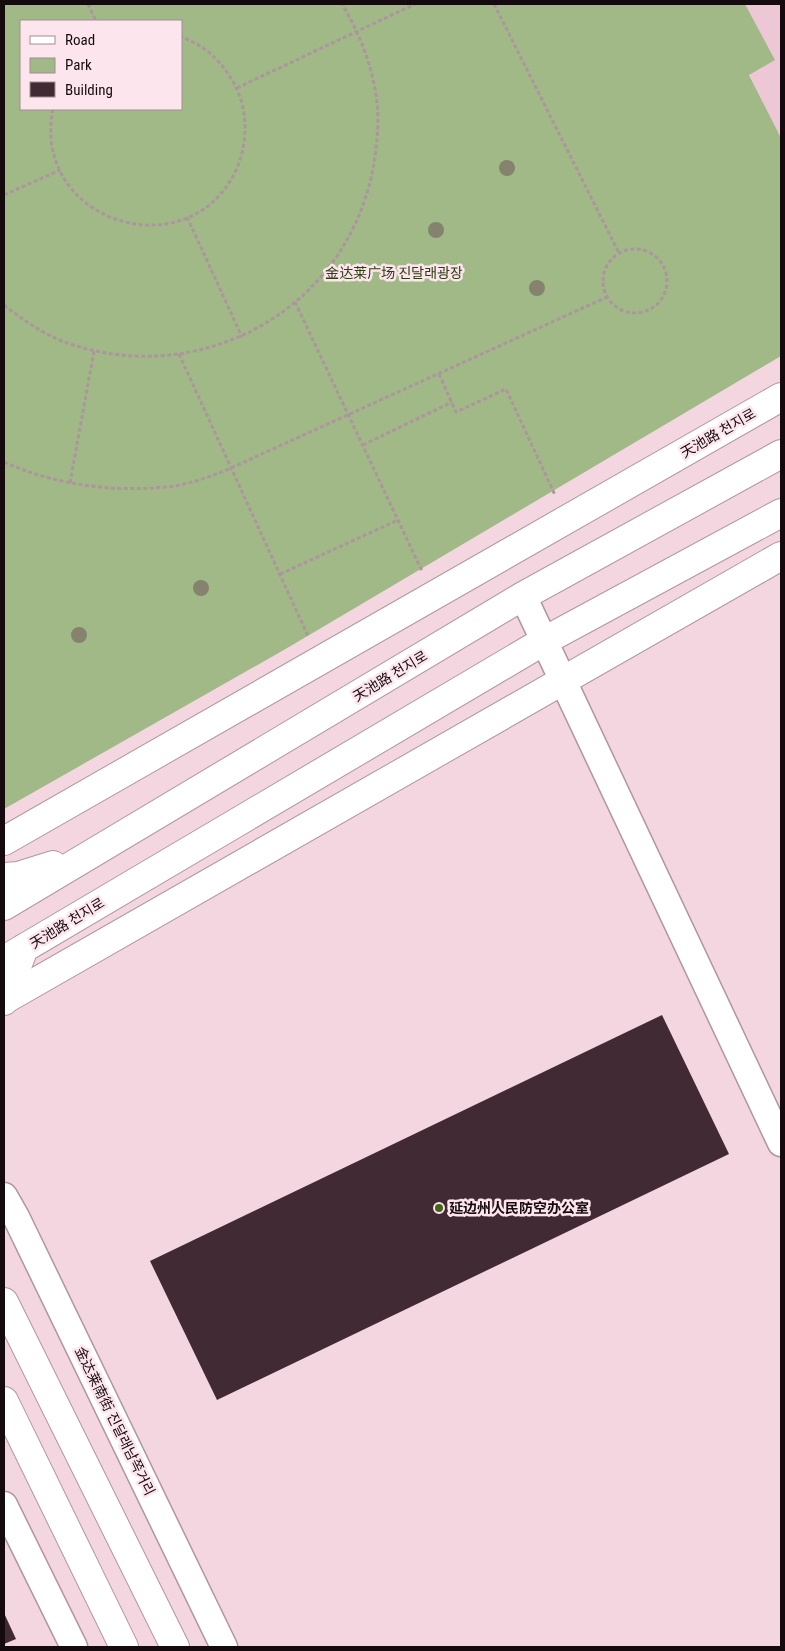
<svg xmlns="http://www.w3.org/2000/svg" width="785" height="1651" viewBox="0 0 785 1651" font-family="'Roboto Condensed','Noto Sans SC','Noto Sans KR',sans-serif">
<rect width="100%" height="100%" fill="#f4d6e1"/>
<path fill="#edc7d5" d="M745,4H781V138L749,74L775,60Z"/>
<path fill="#a0b987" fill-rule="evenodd" d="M4,4H745L775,60L749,75L781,138V356L289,647L4,809ZM181,21V109H21V21Z"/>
<path fill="#412a33" d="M662,1015L729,1154L217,1400L150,1261Z
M4,1613L16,1639L4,1644Z"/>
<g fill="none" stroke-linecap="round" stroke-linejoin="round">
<defs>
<path id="minor" d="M523,596L781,1143
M4,1196L16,1217L224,1647
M4,1505L74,1647"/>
<path id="tertiary" d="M4,841L781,397
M4,1000L781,556"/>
<path id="secondary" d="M4,877L18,876L53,865
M4,906L523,596L781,454
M4,960L544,641L781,513
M4,1001L24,948
M4,1302L175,1647
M4,1401L124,1647"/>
</defs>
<use href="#minor" stroke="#b195a0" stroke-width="29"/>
<use href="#tertiary" stroke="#b195a0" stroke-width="30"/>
<use href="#secondary" stroke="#b195a0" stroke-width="30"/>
<path stroke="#ad959e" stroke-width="3" stroke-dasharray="4 2.5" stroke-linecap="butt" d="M88,4L96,21
M494,4L619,253
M237,88L415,4
M53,109C30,223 191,272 237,168C246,146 248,120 240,97C230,70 209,46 181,37
M4,195L60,170
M187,217L242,337
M603 281a32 32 0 1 1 64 0a32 32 0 1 1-64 0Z
M295,302L422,571
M4,305C22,319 40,332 62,341C106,358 157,361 203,349C298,325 366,246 376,148C378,131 379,112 376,95C371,63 359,32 342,4
M179,354L308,636
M439,374L456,412L506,389L555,495
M363,445L452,402
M4,462C51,483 102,491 153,488C162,487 172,487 180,485C198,481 215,475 231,468L607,297
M70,483L94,351
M280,574L398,520"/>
<use href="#minor" stroke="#fff" stroke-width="26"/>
<use href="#tertiary" stroke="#fff" stroke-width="28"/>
<use href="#secondary" stroke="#fff" stroke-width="28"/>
</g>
<g fill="#85836d">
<circle cx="507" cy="168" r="8"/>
<circle cx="436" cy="230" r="8"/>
<circle cx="537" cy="288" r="8"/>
<circle cx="201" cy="588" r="8"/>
<circle cx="79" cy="635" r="8"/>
</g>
<circle fill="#446419" stroke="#fde5ed" stroke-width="2" cx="439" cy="1208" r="5"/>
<g text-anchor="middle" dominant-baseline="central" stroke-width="5" stroke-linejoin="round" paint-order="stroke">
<g font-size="14" fill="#2a3f0e" stroke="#fde5ed">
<text x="394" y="273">金达莱广场 진달래광장</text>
</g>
<g font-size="14" fill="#150b0f" stroke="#fde5ed">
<text transform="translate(718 433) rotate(-30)">天池路 천지로</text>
<text transform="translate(390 676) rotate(-31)">天池路 천지로</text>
<text transform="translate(67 923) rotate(-31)">天池路 천지로</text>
<text transform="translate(115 1421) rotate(64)">金达莱南街 진달래남쪽거리</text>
</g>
<g font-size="14" font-weight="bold" fill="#150b0f" stroke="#fde5ed" text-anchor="start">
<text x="449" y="1208">延边州人民防空办公室</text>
</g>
</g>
<rect width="785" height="1651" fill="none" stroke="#150b0f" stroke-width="10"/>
<rect x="20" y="20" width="162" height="90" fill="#fde5ed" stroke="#a08e94"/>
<rect x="30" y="36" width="25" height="8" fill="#ffffff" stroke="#a08e94"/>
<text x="65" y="45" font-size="15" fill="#150b0f">Road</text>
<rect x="30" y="58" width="25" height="15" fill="#a0b987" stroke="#a08e94"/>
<text x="65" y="70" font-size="15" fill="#150b0f">Park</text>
<rect x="30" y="82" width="25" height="15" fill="#412a33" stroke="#a08e94"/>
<text x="65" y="95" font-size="15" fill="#150b0f">Building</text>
</svg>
